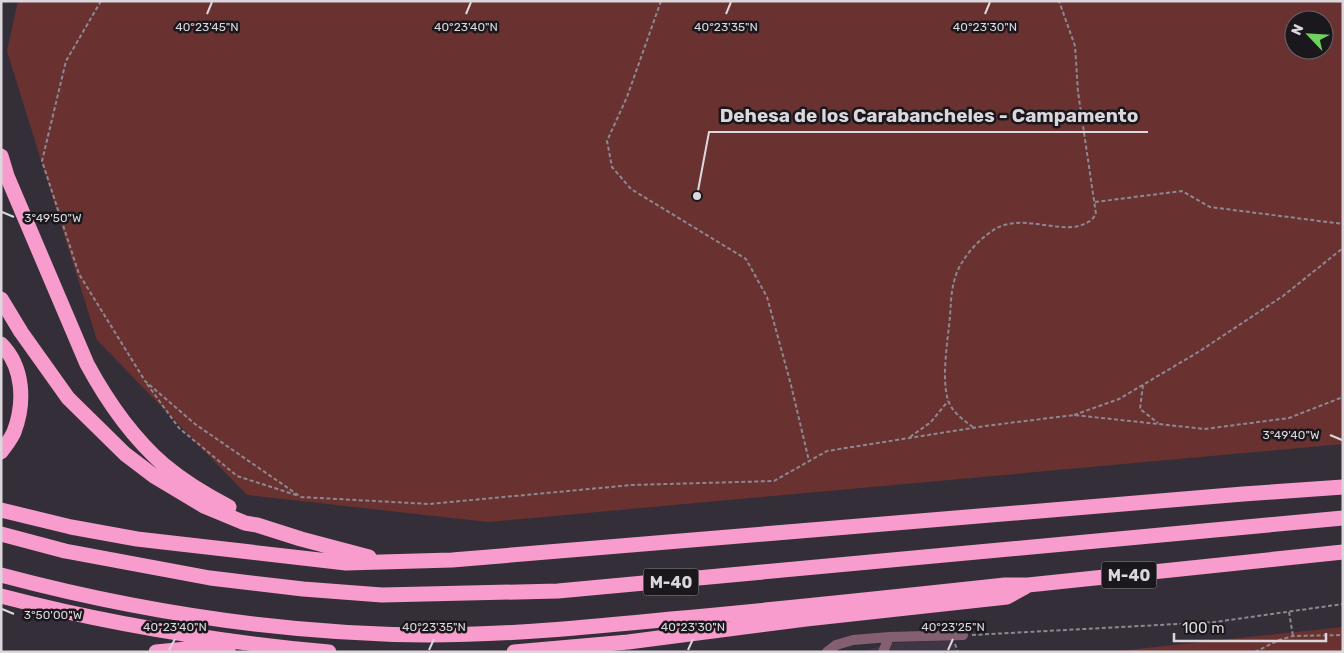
<svg xmlns="http://www.w3.org/2000/svg" width="1344" height="653" viewBox="0 0 1344 653" font-family="Rubik,sans-serif">
<rect width="100%" height="100%" fill="#342e38"/>
<path fill="#3f3544" d="M953,640L957,652H860L890,643Z"/>
<path fill="#693231" fill-rule="evenodd" d="M18,1H1343V444L488,522L247,495L97,340L7,51ZM1294,20H1324V50H1294Z
M1343,627V652H1109Z"/>
<g fill="none" stroke-linecap="round" stroke-linejoin="round">
<path stroke="#8d8890" stroke-width="2" stroke-dasharray="4 2.5" stroke-linecap="butt" d="M101,1L66,61L42,161L79,274L145,381L195,424L301,497L429,504L632,485L774,481L827,451L985,426L1074,415L1205,429L1289,418L1343,397
M661,1L627,97L607,141L612,167L631,189L746,259L767,297L791,385L809,461
M1095,202L1182,191L1210,207L1343,224
M147,384L179,428L237,476L299,496
M1143,385L1140,409L1158,423
M1074,415L1119,399L1200,351L1283,296L1343,248
M973,427C963,420 952,412 948,400C941,377 948,340 950,316C951,303 951,291 955,278C960,260 977,241 992,231C1021,210 1064,238 1088,222C1091,221 1094,217 1096,214L1078,92L1075,46L1059,1
M910,437L931,422L948,401
M1289,612L1293,636
M972,635L1215,622L1343,604
M955,644L958,652
M1255,652L1279,640L1293,636L1343,635"/>
<path stroke="#845f72" stroke-width="10" d="M827,652L836,645L853,640L889,637L963,635
M883,652L889,637"/>
<path stroke="#f79ccc" stroke-width="15" d="M1,156L7,176L87,364C107,401 132,437 164,465C183,481 206,495 229,507
M1,299L21,332L68,398L125,454L154,476L204,506L245,523L257,525L301,539L369,557
M1,344C24,367 25,403 14,432C11,439 6,445 1,452
M1,510L71,527L137,539L346,563L452,560L1243,494L1343,487
M1,534L65,551L210,578L303,589L382,595L558,591L1343,518
M1,575C140,612 284,634 428,635C509,635 590,627 671,619C783,609 894,597 1005,585H1028L1343,552
M1,596C108,624 219,642 329,652
M156,652L197,648L228,649
M514,652L628,642L806,619L1007,597L1027,586"/>
</g>
<path fill="none" stroke="#dbd7dd" stroke-width="2" d="M207,14L212,2M466,14L471,2M726,14L731,2M985,14L990,2M2,212L14,217M1330,435L1342,440M2,609L14,614M169,650L175,639M429,650L434,639M688,650L693,639M948,650L953,639"/>
<g text-anchor="middle" dominant-baseline="central" stroke-width="5" stroke-linejoin="round" paint-order="stroke">
<g fill="#1a181c" stroke="#a19ea3" stroke-width="1">
<rect x="1101.5" y="561.5" width="55" height="27" rx="4"/>
<rect x="643.5" y="568.5" width="55" height="27" rx="4"/>
</g>
<g font-size="16" font-weight="bold" fill="#dbd7dd">
<text x="1129" y="575">M-40</text>
<text x="671" y="582">M-40</text>
</g>
</g>
<g font-size="12" text-anchor="middle" fill="#dbd7dd" stroke="#1a181c" stroke-width="5" stroke-linejoin="round" paint-order="stroke">
<text x="207" y="31">40°23'45"N</text>
<text x="466" y="31">40°23'40"N</text>
<text x="726" y="31">40°23'35"N</text>
<text x="985" y="31">40°23'30"N</text>
<text x="53" y="222">3°49'50"W</text>
<text x="1291" y="439">3°49'40"W</text>
<text x="53" y="619">3°50'00"W</text>
<text x="175" y="631">40°23'40"N</text>
<text x="434" y="631">40°23'35"N</text>
<text x="693" y="631">40°23'30"N</text>
<text x="953" y="631">40°23'25"N</text>
</g>
<path fill="none" stroke="#dbd7dd" stroke-width="2" d="M697 196L709 132H1148"/>
<circle fill="#dbd7dd" stroke="#1a181c" stroke-width="2" cx="697" cy="196" r="5"/>
<g font-size="19" text-anchor="middle" font-weight="bold" fill="#dbd7dd" stroke="#1a181c" stroke-width="5" stroke-linejoin="round" paint-order="stroke">
<text x="929" y="122">Dehesa de los Carabancheles - Campamento</text>
</g>
<rect width="1344" height="653" fill="none" stroke="#dbd7dd" stroke-width="5"/>
<g transform="translate(1309 35) rotate(295)"><circle r="24" fill="#1a181c" stroke="#676469"/>
<path d="M0-4L9 19L0 12L-9 19Z" fill="#70d35f"/>
<text y="-8" font-size="14" font-weight="bold" text-anchor="middle" fill="#dbd7dd">N</text>
</g>
<path d="M1174 633v8h152v-8" fill="none" stroke="#dbd7dd" stroke-width="2.5"/>
<text x="1182" y="633" font-size="15" fill="#dbd7dd" stroke="#1a181c" stroke-width="4" paint-order="stroke">100 m</text>
</svg>
